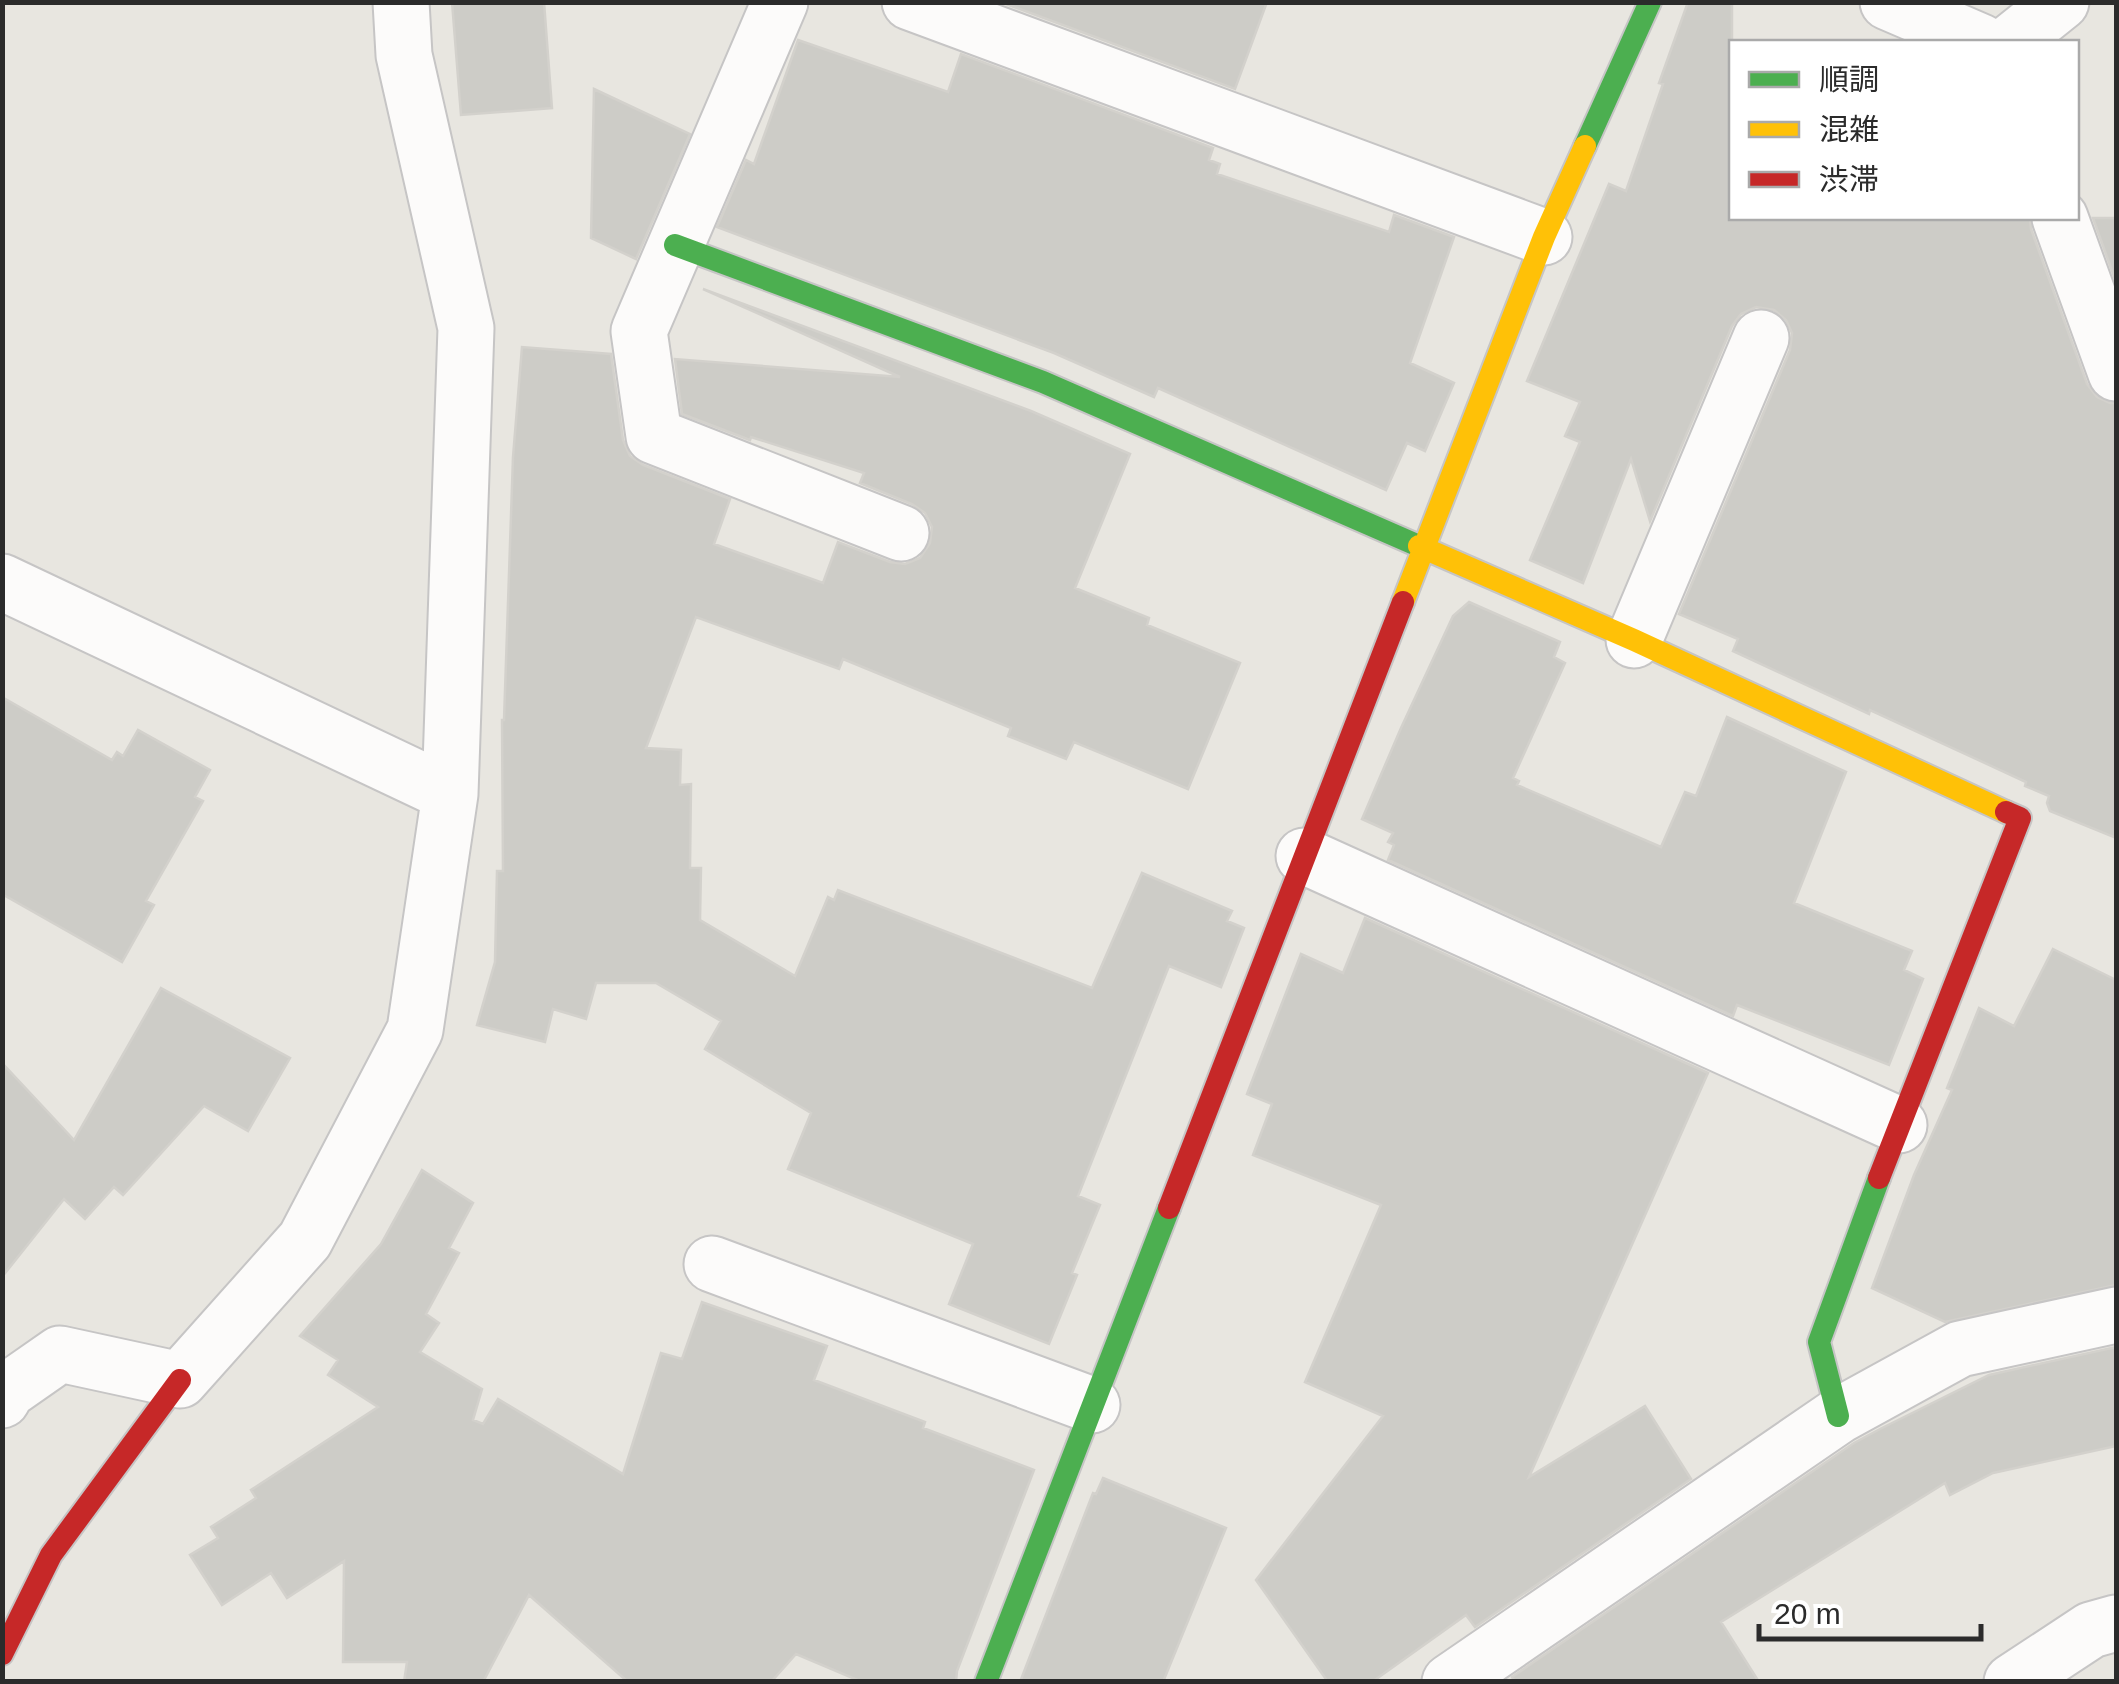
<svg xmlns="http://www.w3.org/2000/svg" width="2119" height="1684" viewBox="0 0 2119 1684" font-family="Arial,'Noto Sans JP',sans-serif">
<rect width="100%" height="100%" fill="#e8e6e0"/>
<path fill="#cdccc7" stroke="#d3d1cc" stroke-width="2.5" d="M452,2H544L552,108L461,115Z
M1001,2H1267L1235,89Z
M1688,2H1732V218H2030L2031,229L2087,384L2097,397L2110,403H2116V838L2050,811L2047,803L2049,796L2025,786L2026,782L1870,710L1869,714L1733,651L1738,639L1679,614L1790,350L1792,333L1786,320L1774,310L1756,307L1741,314L1732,326L1650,521L1631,459L1583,583L1530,560L1580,442L1565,436L1580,402L1527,381L1609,184L1626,191L1663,84L1659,83Z
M798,40L948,92L961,54L1213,148L1209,160L1220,164L1217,174L1389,232L1394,215L1454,237L1410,363L1454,383L1425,451L1407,443L1386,490L1158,388L1154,397L1054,353L717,227L746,160L754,164Z
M594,89L690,134L636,259L591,238Z
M2093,218H2116V282Z
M703,289L1031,411L1130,454L1075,588L1149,618L1147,625L1240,663L1188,789L1074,742L1066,759L1008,736L1011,728L843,659L839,669L696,617L646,748L681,750L680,785L691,784L690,868H701L700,920L795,976L828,897L834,900L838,890L1092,988L1142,873L1232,911L1227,921L1244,928L1221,987L1169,966L1078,1196L1100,1205L1072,1273L1077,1275L1049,1344L949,1304L973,1244L788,1169L811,1113L705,1049L721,1021L656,983H596L586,1019L553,1009L545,1042L477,1025L495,962L497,871H503L502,720H504L513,457L522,347L611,354L623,440L630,456L643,465L730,499L714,544L823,583L838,542L890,562L905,564L920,558L930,543L932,527L925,513L912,504L860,483L864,473L751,437L750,440L682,414L675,359L900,377Z
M1469,602L1560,642L1554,657L1565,663L1513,778L1519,781L1517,785L1661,847L1685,792L1696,796L1727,717L1846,772L1794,903L1912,951L1904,970L1923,979L1889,1065L1737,1005L1733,1016L1388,860L1394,845L1388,842L1393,833L1362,819L1401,728L1453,616Z
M2,697L112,760L117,752L123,756L138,730L210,770L195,797L203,801L146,901L154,905L122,962L2,894Z
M1365,918L1708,1073L1529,1477L1645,1406L1691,1479L1475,1627L1466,1615L1372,1682H1328L1256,1580L1383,1416L1305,1382L1381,1205L1253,1155L1272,1104L1247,1094L1301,954L1343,973Z
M2053,949L2116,980V1285L1945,1322L1872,1288L1914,1175L1952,1090L1947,1088L1979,1008L2014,1026Z
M161,988L290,1058L248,1131L204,1106L123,1195L114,1187L85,1219L64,1199L2,1277V1063L74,1140Z
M422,1170L473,1203L449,1248L459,1253L426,1314L439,1323L420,1352L482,1389L473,1420L483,1424L498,1399L623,1474L661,1353L682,1359L702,1302L827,1346L814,1380L925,1422L923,1428L1034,1470L957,1671L956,1682H862L796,1654L771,1682H628L529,1595L483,1682H404L407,1662H343L344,1561L287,1598L271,1573L222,1605L190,1555L218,1538L211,1527L256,1498L251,1490L378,1407L328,1375L338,1360L300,1336L381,1244Z
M2116,1347V1446L1993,1473L1950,1495L1945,1483L1721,1622L1759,1682H1515L1512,1677L1854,1443L1880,1429L1989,1375Z
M1103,1478L1226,1528L1163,1682H1020L1093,1493L1096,1494Z"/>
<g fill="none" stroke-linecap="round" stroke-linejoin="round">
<defs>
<path id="street" d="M780,2L639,331L654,436L901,533
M910,2L1544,237
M1888,2L1981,42
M2011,42L2061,2
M2060,218L2116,373
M2,582L450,794
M1634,640L1761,338
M1304,856L1899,1125
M712,1264L1092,1405
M2,1400L7,1391L60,1354L180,1380L305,1240L415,1030L450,794L466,328L404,55L401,2
M1450,1682L1838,1416L1960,1349L2116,1315
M2012,1682L2091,1630L2116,1623"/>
<path id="fast" d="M1585,146L1650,2
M675,245L1043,382L1419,546
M1838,1416L1819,1342L1879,1178
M986,1682L1169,1208"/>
<path id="slow" d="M1419,546L1634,640L2006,812
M1403,602L1544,237L1585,146"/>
<path id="jam" d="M1879,1178L2020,818L2006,812
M1169,1208L1403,602
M2,1654L51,1555L180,1380"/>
</defs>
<use href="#street" stroke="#c6c5c5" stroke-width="59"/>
<use href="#fast" stroke="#c6c5c5" stroke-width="26"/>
<use href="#slow" stroke="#c6c5c5" stroke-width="26"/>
<use href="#jam" stroke="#c6c5c5" stroke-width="26"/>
<use href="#street" stroke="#fcfbfa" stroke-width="55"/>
<use href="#fast" stroke="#4caf50" stroke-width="22"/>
<use href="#slow" stroke="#ffc107" stroke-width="22"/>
<use href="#jam" stroke="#c62828" stroke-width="22"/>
</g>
<rect width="2119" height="1684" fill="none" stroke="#2b2b2b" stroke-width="10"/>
<rect x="1729" y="40" width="350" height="180" fill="#ffffff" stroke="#aaaaaa" stroke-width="2.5"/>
<rect x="1749" y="72" width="50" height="15" fill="#4caf50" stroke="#aaaaaa" stroke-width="2.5"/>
<text x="1819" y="90" font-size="30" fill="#2b2b2b">順調</text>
<rect x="1749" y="122" width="50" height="15" fill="#ffc107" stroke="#aaaaaa" stroke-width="2.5"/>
<text x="1819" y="140" font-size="30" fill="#2b2b2b">混雑</text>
<rect x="1749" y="172" width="50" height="15" fill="#c62828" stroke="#aaaaaa" stroke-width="2.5"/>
<text x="1819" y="190" font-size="30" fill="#2b2b2b">渋滞</text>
<path d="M1759 1624v15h222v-15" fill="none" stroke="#2b2b2b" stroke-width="5"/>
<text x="1774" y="1624" font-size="30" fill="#2b2b2b" stroke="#ffffff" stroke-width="8" paint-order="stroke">20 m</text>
</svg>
